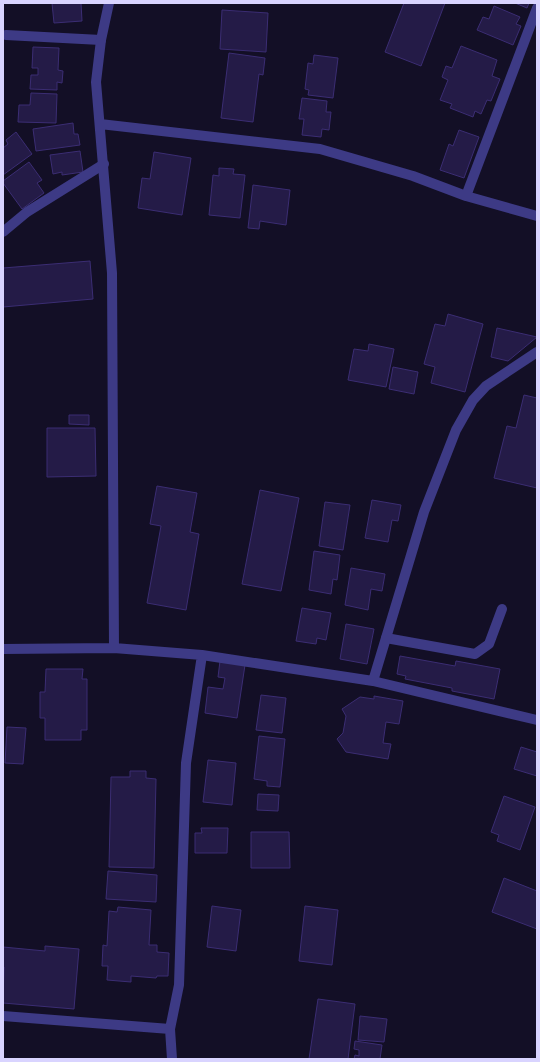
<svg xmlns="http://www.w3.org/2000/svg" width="540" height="1062" viewBox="0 0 540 1062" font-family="'Open Sans',sans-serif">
<rect width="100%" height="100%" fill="#130f26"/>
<path fill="#241b47" stroke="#3b2d73" d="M52,3H81L82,21L54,23Z
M404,3H445L421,66L385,52Z
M515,3H529L527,8Z
M494,6L520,17L516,24L521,26L513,45L477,30L483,17L489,19Z
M222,10L268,13L266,52L220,49Z
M461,46L497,60L492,76L500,79L491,101L487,100L481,114L475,111L473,117L450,108L452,104L440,100L448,80L442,77L446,66L452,68Z
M33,47L59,48L58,70L63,71L62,83L57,82V90L30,89L31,75H38V68H32Z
M229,53L265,58L263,75L259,74L253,122L221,118Z
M314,55L338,58L333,98L308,95L309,90L305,89L308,63L313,64Z
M31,93L57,94L56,123L18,122L19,105H30Z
M302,98L327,101L326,112H331L329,130L322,129L321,137L302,135L304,119H299Z
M73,123L74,134H78L80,145L36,151L33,129Z
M459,130L479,137L464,178L440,170L449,144L453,146Z
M16,132L32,154L3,175V148L8,144L6,140Z
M80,151L83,172L62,175V172L53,174L50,155Z
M154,152L191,158L182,215L138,208L142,178L150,179Z
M29,162L42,180L37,183L44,193L22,209L3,183V181Z
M219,168L234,169L233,174L245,175L240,218L209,215L213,175L219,176Z
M253,185L290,190L286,225L260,221L259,229L248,228Z
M90,261L93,299L3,307V268Z
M448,314L483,324L465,392L431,383L435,367L424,364L435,324L445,326Z
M497,328L537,337L508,361L491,357Z
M369,344L394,349L386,387L348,380L354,349L368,351Z
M393,367L418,372L414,394L389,389Z
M524,395L537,398V488L494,478L507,426L516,428Z
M69,415H89V425L69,424Z
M47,428H95L96,476L47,477Z
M157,486L197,493L190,532L199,534L186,610L147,603L161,526L150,524Z
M260,490L299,498L281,591L242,584Z
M372,500L401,505L398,521L392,520L388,542L365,538Z
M325,502L350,505L343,550L319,546Z
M314,551L340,555L337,580L333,579L331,594L309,590Z
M351,568L385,574L382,591L371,589L368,610L345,605Z
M302,608L331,613L326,640L317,638L316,644L296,641Z
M346,624L374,629L367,664L340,659Z
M400,656L455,666L456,661L500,669L494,699L452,691V688L405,679L406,676L397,674Z
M220,661L245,665L237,718L205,713L208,687L223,689L225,678L218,677Z
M46,669H83L82,679H87V730H81V740H45V718H40V692H45Z
M261,695L286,698L282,733L256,730Z
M374,696L403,701L399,724L386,722L383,743L391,744L388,759L346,752L337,739L343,733L346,716L342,709L360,697L374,699Z
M7,727L26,728L23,764L5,763Z
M259,736L285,739L280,787L267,786V781L254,779Z
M521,747L537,752V776L514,769Z
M208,760L236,763L232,805L203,802Z
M130,771H146V778L156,779L154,868L109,867L111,777H130Z
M258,794L279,795L278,811L257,810Z
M504,796L535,807L520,850L497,841L499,835L491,832Z
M201,828H228L227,853H195V833H202Z
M251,832H289L290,868H251Z
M108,871L157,875L156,902L106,899Z
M504,878L537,891V929L492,912Z
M212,906L241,910L236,951L207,947Z
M305,906L338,910L332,965L299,961Z
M118,907L151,910L149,945H157V952L169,953L168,976H157L156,978L131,976V982L107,980L108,966H102L103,945L107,946L109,911L117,912Z
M45,946L79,949L74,1009L3,1003L4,967H3V947L45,951Z
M318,999L355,1004L348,1059H309Z
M360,1016L387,1019L384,1042L358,1040Z
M355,1041L382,1045L380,1059H354L355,1055L359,1056V1050L354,1049Z"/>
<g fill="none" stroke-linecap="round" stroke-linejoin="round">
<path stroke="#3d3a85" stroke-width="10" d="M6,35L101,40
M3,232L27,212L104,164
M386,638L475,654L489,644L502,609"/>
<path stroke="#3d3a85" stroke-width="10" d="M109,3L101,40L96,82L112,273L114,648
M100,124L320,149L413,176L466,196L537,216
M466,196L537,8
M3,649L114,648L202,655L373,681L537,720
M373,681L424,512L456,430L473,400L486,386L537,352
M3,1016L170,1029
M172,1059L170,1029L179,985L186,763L202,655"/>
</g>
<rect width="540" height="1062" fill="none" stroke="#d9d4ff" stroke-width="8"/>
</svg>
